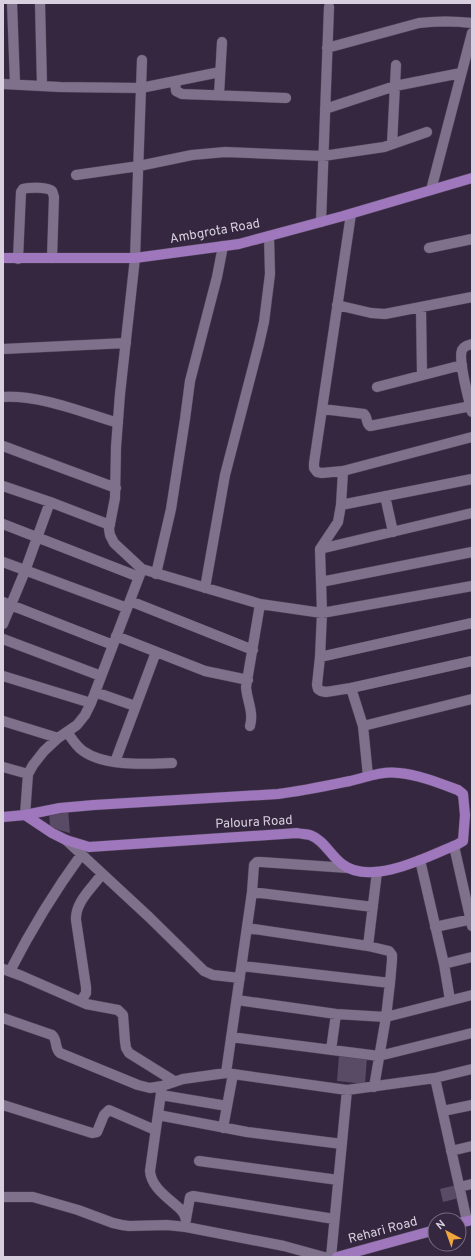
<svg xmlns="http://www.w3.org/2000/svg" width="475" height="1260" viewBox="0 0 475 1260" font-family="Overpass,sans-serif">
<rect width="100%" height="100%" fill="#34273f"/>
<path fill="#594b65" d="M68,810L70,833L59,830L50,826L49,812Z
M339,1055L367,1057L365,1084L337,1081Z
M456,1185L459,1198L443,1202L440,1189Z"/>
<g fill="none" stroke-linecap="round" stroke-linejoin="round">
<defs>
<path id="minor" d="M12,3L15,84
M40,3L42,85
M327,48L419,23C437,21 454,21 472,23
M142,60L135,258L120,394L116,447L115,498L109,529L110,535L114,543L142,569L260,604L322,613L472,586
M175,81L176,91L182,94L286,98
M3,84L60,87L141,88L220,72
M219,95L222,42
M325,109L395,86L461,73
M392,144L396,65
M76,175L139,166L192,155L225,152L323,156L384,147L427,132
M431,190L472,33
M321,222L329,7
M429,248L472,239
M18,259L21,192L23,189C28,187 48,187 52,191C53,192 53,195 54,197L52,258
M337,305L371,313L385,314L472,297
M421,308L422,375
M472,344C468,345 464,346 462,350C458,359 469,401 472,412
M3,349L126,343
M377,387L462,365
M3,397C41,395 81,412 118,423
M322,409L364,414C368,418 366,424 370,426L471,406
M3,446L116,488
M343,471L472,437
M3,486L50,502L110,525
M385,496L393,532
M341,505L472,479
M3,524L139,577
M320,549L472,513
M3,562L127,608
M156,574L171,509L185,419L190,381L217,277L223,246
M321,582L472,552
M205,588L225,475L259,344L264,322L270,274L269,236
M130,601L253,650
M3,602L113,645
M472,623L320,657L317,685L318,689L321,691L326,692L351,688L472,661
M3,624L25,571L50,502
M116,636L205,671L248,680
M3,639L101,676
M320,657L322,613L320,549L338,522L341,505L343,471L322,473L317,472L314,468V463L351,214
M3,676L91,703
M351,688L363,726L472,699
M95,692L135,706
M3,721L58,738
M250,726C254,712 247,701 246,687L260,604
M363,726L368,776
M67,732C72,739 76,746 83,751C106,767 145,764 172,763
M115,762L156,652
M3,767L28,774
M25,815L28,774L33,765L44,751L58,738L77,725L85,715L91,703L142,569
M66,840L149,917L204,971L213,975L240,978
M454,846L472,926
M420,860L444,964L450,1000
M252,892L373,907
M435,927L472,919
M247,928L368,946L389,951L392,955V960L390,983L386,1017L374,1087
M368,946L377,872
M444,964L472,957
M242,966L390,983
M3,969L22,976L86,1004L118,1010L123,1015L125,1041L126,1048L129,1053L174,1081
M10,971C31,930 54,892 81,855
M237,1000L336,1014L386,1017L472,995
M81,1001L86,993V987L76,920C75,902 92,888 102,874
M3,1018L52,1035C58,1040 54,1048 60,1053L138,1085L150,1088L162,1086L183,1079L226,1073L347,1090L435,1078L472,1069
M231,1037L379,1056L472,1033
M331,1050L336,1014
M226,1073L252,892L254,865L257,862H261L348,868
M435,1078L467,1221
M162,1086L150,1171C151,1188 170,1199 181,1210L184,1214L186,1220
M161,1095L227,1106
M3,1105L92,1133L97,1132L104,1115L109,1110L155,1130
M443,1111L472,1105
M158,1115L247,1132L342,1144
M223,1128L233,1074
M451,1151L472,1146
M199,1161L338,1180
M459,1187L472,1184
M3,1197H33L78,1210L113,1223L122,1225L129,1226L167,1225L186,1227L284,1246L324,1257
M186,1219L190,1197L193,1196L334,1219
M331,1257L347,1090"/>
<path id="major" d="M3,258H135L239,244L343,216L472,178
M25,815L52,833L66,840L89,847L297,833C301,834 306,834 310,835C324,840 330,855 342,864C371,887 429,856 458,844L463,841L465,815L463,794
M3,817L25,815L60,808L94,805L278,794C303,791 326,786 350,781C367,777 381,771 399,773C419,775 439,783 458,790L463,794
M459,1223L472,1220
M337,1257L435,1230"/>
</defs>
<use href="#minor" stroke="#4d4255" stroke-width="11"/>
<use href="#major" stroke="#4d4255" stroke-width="11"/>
<use href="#minor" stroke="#7f708b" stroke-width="10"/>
<use href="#major" stroke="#9e77bc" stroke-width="10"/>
</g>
<g text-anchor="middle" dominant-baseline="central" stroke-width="3" stroke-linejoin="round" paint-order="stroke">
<g font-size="13" fill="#d8d0df" stroke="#34273f">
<text transform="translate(215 232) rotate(-10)">Ambgrota Road</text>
<text transform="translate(254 823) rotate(-3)">Paloura Road</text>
<text transform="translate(383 1231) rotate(-15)">Rehari Road</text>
</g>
</g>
<rect width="475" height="1260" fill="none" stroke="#d8d0df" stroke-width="8"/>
<g transform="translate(447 1232) rotate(319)"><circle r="19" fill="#34273f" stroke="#766b7f"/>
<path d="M0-3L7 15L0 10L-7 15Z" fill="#f0a63f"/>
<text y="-6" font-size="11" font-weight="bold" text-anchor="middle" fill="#d8d0df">N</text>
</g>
</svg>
